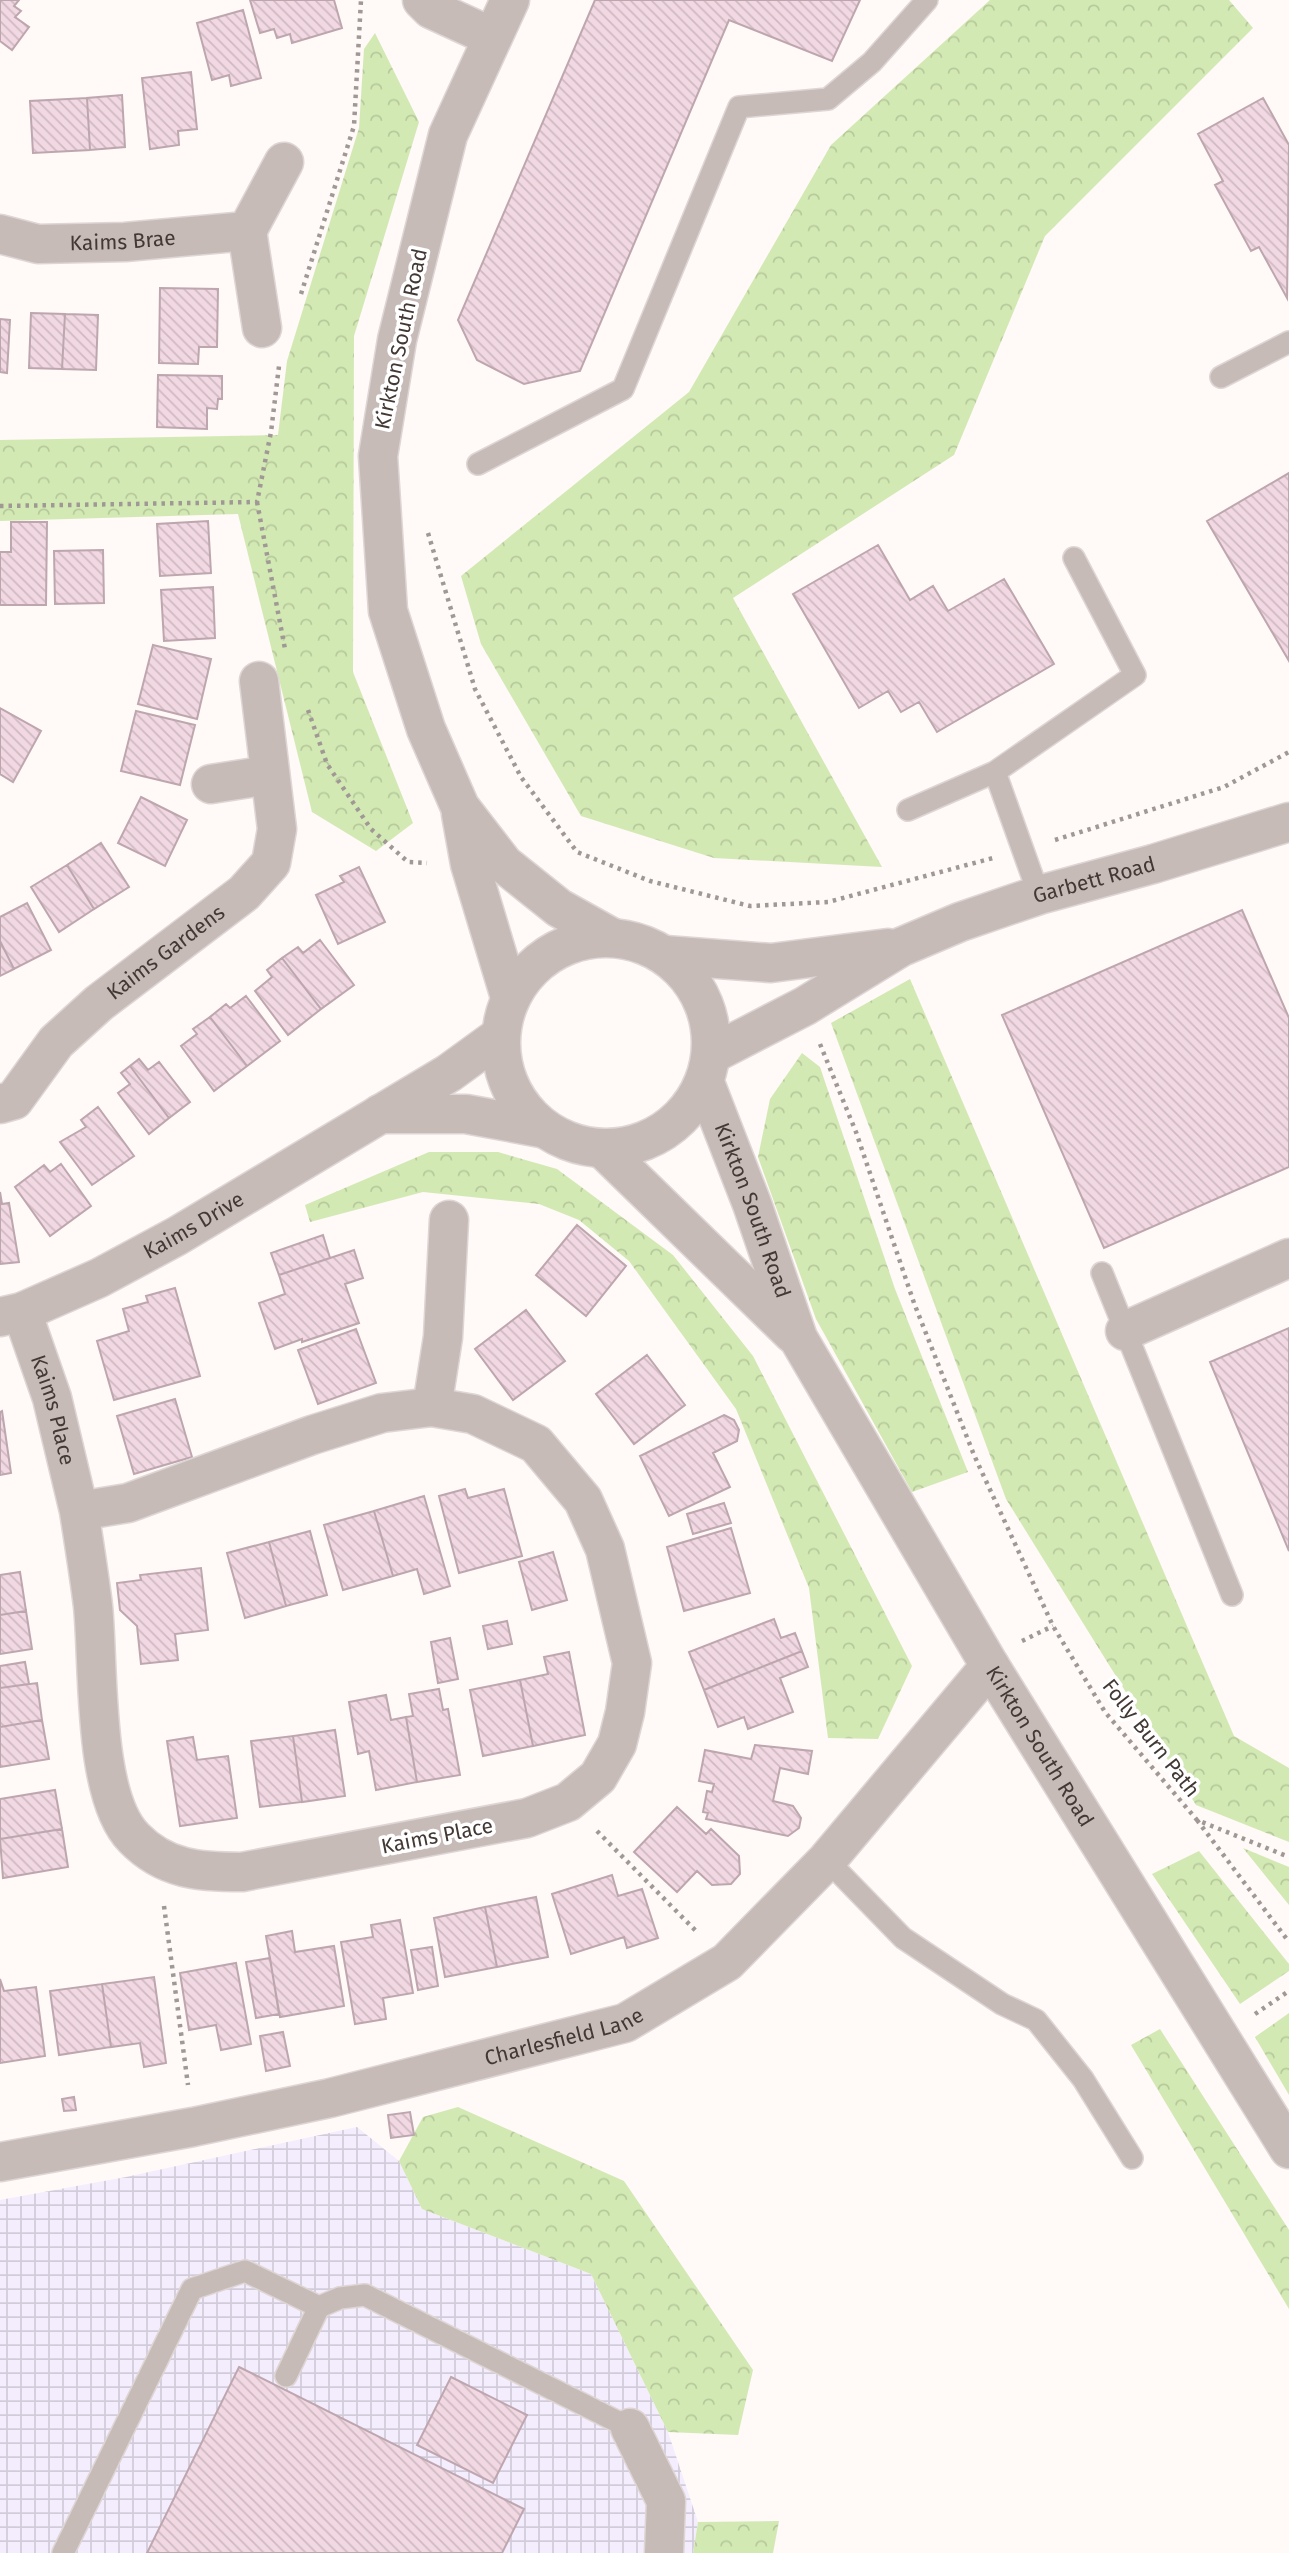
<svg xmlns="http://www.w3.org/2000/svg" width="1289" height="2553" viewBox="0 0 1289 2553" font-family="'Fira Sans',sans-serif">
<defs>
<pattern id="industrial-grid" width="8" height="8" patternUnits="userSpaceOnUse" patternTransform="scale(1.75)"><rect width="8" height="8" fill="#f4edfe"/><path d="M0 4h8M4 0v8" fill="none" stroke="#d2ccda"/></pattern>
<pattern id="forest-crowns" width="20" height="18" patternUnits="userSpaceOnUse" patternTransform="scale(1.75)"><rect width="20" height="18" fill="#d3e9b4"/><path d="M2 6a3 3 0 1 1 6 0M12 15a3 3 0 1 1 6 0" fill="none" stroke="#b6c99b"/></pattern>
<pattern id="building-back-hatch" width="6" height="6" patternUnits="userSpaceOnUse" patternTransform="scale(1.75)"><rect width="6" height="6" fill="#f1d8e2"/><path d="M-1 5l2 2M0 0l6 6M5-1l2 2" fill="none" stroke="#d0bac2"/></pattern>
</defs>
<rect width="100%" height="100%" fill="#fff9f7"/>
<path fill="url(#industrial-grid)" d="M357,2127L399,2161L422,2209L591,2274L668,2432L698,2522L693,2553H0V2200L126,2177Z"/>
<path fill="url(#forest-crowns)" d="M990,0H1229L1253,28L1045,236L954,455L733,598L882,867L714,858L581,816L481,644L461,576L689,392L831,145Z
M375,33L419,122L354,336L353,672L413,823L376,851L312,812L238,514L0,521V440L278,435L287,361L359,128L364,49Z
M910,979L1234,1736L1289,1768V1842L1196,1805L1006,1499L831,1023Z
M802,1053L820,1067L895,1289L968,1472L912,1492L816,1319L758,1157L770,1099Z
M429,1152H498L557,1169L673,1255L753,1356L912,1666L878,1739L828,1738L809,1588L736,1409L629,1261L579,1220L539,1204L423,1192L310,1222L305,1205Z
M1243,1848L1289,1867V1905Z
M1199,1851L1289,1964V1971L1240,2004L1152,1874Z
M1289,2013V2095L1255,2037Z
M1160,2029L1289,2230V2309L1131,2045Z
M458,2107L624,2181L753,2370L738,2435L668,2432L591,2274L422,2209L399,2161L423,2117Z
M779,2521L773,2553H693L698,2522Z"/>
<path fill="url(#building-back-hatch)" stroke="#bea6af" stroke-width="2" d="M0,0H19L14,6L21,11L15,17L29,27L12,50L0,41Z
M250,0H334L342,28L292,43L290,34L277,38L274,29L260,33Z
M595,0H860L832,61L729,20L580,371L524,384L477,360L458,320Z
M243,10L261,78L231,86L229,75L212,80L197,23Z
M191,72L197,129L178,131L179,145L150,149L142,78Z
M122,95L125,147L90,150L87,98Z
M87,98L90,150L33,153L30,101Z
M1263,98L1289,145L1287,298L1259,247L1251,251L1215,185L1223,181L1198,134Z
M160,288L218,289L217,347H199L198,364L159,363Z
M31,313L65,314L62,369L29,368Z
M65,314L98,315L96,370L62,369Z
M0,319L10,320L7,373L0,372Z
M158,375L222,376V399H218L217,409L207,408V429L157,427Z
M1289,473V661L1207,521Z
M208,521L211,573L160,576L157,524Z
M11,522H47L46,605H0V552H11Z
M878,545L910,600L933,586L948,611L1004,579L1054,664L937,732L919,702L901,712L888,691L859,708L793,594Z
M103,550L104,603L55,604L54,551Z
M213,587L215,638L164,641L161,590Z
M153,645L211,659L197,719L138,704Z
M0,708L41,731L13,782L0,774Z
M136,711L195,725L180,785L121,771Z
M141,797L187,820L165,866L118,843Z
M101,843L129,887L94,909L67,865Z
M67,865L94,909L59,932L31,887Z
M359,867L385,922L338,944L316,895L344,882L340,876Z
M27,903L51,950L14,969L0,941V917Z
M1242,910L1289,1018V1167L1104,1248L1002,1015Z
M320,940L354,985L321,1009L282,958L298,947L303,953Z
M0,941L14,969L0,976Z
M282,958L321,1009L288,1035L255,991L272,977L267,970Z
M246,996L280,1041L247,1066L210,1017L226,1004L230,1008Z
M210,1017L247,1066L214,1091L181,1046L197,1034L193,1029Z
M139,1059L148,1070L159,1062L190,1102L169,1118L130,1066Z
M130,1066L169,1118L149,1134L118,1093L130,1084L121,1073Z
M98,1107L134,1156L92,1185L60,1142L86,1127L81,1120Z
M61,1164L91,1206L50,1236L15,1187L44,1165L50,1172Z
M0,1192L2,1204L9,1203L19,1262L0,1264Z
M577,1225L626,1266L586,1316L536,1275Z
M323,1235L330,1258L279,1275L271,1253Z
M354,1250L363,1278L345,1284L359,1323L302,1342V1339L275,1349L259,1303L285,1294L279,1275Z
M175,1288L200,1376L114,1400L97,1341L129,1331L123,1309L148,1302L146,1296Z
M526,1310L565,1361L513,1400L475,1349Z
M1289,1328V1551L1210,1362Z
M356,1329L376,1383L318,1404L298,1350Z
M647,1355L685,1405L634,1444L596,1394Z
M175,1399L192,1457L134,1474L117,1416Z
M2,1411L11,1473L0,1475V1412Z
M724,1415L734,1420L739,1430L737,1441L713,1453L730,1487L669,1516L640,1456Z
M465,1489L468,1498L504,1489L522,1556L459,1573L439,1496Z
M424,1496L450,1586L424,1594L417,1569L393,1576L374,1511Z
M724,1503L731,1523L693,1534L687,1514Z
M374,1511L393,1576L343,1590L324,1525Z
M731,1528L750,1593L684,1611L667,1547Z
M310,1531L327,1595L286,1606L269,1542Z
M269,1542L286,1606L245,1618L227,1553Z
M553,1552L567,1600L532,1610L519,1562Z
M201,1568L208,1630L175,1634L178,1660L141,1664L137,1626L120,1610L117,1583L141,1580L140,1575Z
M20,1572L26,1611L0,1615V1575Z
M26,1611L32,1649L0,1654V1615Z
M774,1619L781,1638L795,1633L802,1651L704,1690L689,1652Z
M507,1621L512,1644L488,1649L483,1626Z
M450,1638L458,1679L438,1683L431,1642Z
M802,1651L808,1667L780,1678L793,1712L748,1729L744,1717L718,1727L704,1690Z
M569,1652L585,1735L533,1746L520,1680L548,1674L544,1657Z
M25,1662L29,1684L0,1688V1666Z
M520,1680L533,1746L483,1756L470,1690Z
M37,1683L42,1720L0,1727V1688Z
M439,1689L443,1710L448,1709L460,1775L417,1782L406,1717L413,1716L409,1694Z
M386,1695L391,1720L406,1717L417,1782L376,1790L369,1751L358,1754L349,1702Z
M42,1720L49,1759L0,1767V1727Z
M335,1730L345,1796L302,1802L293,1736Z
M293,1736L302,1802L260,1807L251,1741Z
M193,1737L197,1760L228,1756L237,1818L180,1826L167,1741Z
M755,1745L812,1751L808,1774L780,1768L773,1801L793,1806L801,1818L799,1828L788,1836L706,1819L708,1813L703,1812L707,1791L712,1792L714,1784L699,1781L705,1750L751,1759Z
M55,1790L62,1829L0,1839V1799Z
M677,1807L706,1834L711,1829L739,1856L740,1874L731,1884L712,1885L697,1871L677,1892L634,1852Z
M62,1829L68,1867L3,1878L0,1839Z
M612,1875L618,1896L642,1889L658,1938L627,1948L624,1937L571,1954L552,1894Z
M536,1897L548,1957L497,1967L485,1907Z
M485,1907L497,1967L445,1977L434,1918Z
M400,1920L413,1993L383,1998L386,2019L355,2024L341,1942L373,1937L371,1925Z
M292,1931L295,1952L334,1946L344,2006L280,2017L266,1936Z
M432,1947L438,1986L418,1990L411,1950Z
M270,1958L279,2014L256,2018L246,1962Z
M236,1963L251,2044L221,2050L216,2025L189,2030L180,1973Z
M154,1977L166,2063L144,2067L140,2043L111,2047L102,1984Z
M0,1979L4,1991L36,1987L45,2056L0,2063Z
M102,1984L111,2047L59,2055L50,1991Z
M283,2032L290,2066L266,2071L260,2036Z
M74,2097L76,2110L64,2111L62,2099Z
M410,2112L414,2135L391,2138L388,2115Z
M239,2367L524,2509L502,2553H147Z
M451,2377L527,2415L493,2483L417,2445Z"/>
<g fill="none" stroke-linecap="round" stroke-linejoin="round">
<defs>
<path id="service" d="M1221,377L1289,342
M478,464L623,389L739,107L828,99L872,62L927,0
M908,810L995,772
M1039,895L995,772L1135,675L1074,558
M1102,1273L1232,1595
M827,1860L903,1938L1002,2004L1036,2020L1083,2079L1132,2158
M286,2376L319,2307L340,2298L365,2295L630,2428
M63,2553L192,2289L245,2271L319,2307"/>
<g id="minor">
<path d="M422,0L431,9L492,37"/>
<path d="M247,231L262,328"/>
<path id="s1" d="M0,234L38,244L125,242L247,231L284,162"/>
<path d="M211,784L269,775"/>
<path d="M665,955L771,963L888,948"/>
<path id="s2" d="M712,1054L805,1006L901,947L960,922L1039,895L1153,864L1289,822"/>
<path id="s3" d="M0,1104L14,1100L56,1042L99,1003L244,893L271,863L277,829L259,681"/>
<path d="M380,1114H466L541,1128"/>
<path id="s4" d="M22,1312L52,1398L79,1511L128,1503L312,1435L382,1413L432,1407L473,1414L536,1444L583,1500L605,1549L632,1663L625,1712L617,1744L598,1777L568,1802L527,1818L242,1872C200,1872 165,1870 134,1838C92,1796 99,1664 93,1606C89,1574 84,1543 79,1511"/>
<path id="s5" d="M0,1317L22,1312L99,1278L177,1236L449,1073L500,1036"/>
<path d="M1125,1331L1289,1258"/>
<path d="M432,1407L443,1337L449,1220"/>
<path id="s6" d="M0,2162L193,2127L330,2098L625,2023L727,1962L827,1860L990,1666"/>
<path d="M630,2428L666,2501L664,2553"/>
</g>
<g id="tertiary">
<path d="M510,0L448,135L397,340L378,456L388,611L426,729L460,807L504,864L559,908L611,937"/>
<path d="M461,814L470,864L510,997"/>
<circle cx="606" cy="1043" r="105"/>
<path id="s7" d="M705,1083L752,1204L798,1338L990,1666L1289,2149"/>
<path d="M604,1150L793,1334"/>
</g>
</defs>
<use href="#service" stroke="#ddd6d4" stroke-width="24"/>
<use href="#minor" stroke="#ddd6d4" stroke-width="41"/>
<use href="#tertiary" stroke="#ddd6d4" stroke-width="41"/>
<path stroke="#a09895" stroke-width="4.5" stroke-dasharray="3.5 5" stroke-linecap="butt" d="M301,294L354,126L361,0
M257,502L285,649
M0,506L257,502L271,432L279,366
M428,533L475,689L521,777L577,852L650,881L750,906L828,902L993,858
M308,710L327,764L371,829L408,862L427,863
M1055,840L1224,787L1289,752
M820,1044L856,1132L914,1303L974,1455L1053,1626L1105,1712L1197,1820L1289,1857
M1022,1641L1053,1626
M1197,1820L1289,1942
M597,1831L697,1932
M164,1906L188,2085
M1255,2014L1289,1991"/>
<use href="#service" stroke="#c7bbb8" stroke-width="21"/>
<use href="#minor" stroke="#c7bbb8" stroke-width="38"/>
<use href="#tertiary" stroke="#c7bbb8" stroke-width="38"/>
</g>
<g text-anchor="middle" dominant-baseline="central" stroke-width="7" stroke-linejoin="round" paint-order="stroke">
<g font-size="21" fill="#423834" stroke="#fff">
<text stroke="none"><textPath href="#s1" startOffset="124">Kaims Brae</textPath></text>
<text transform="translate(401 339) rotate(-78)">Kirkton South Road</text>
<text stroke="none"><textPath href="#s2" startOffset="422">Garbett Road</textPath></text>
<text stroke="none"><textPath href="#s3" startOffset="228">Kaims Gardens</textPath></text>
<text stroke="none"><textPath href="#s7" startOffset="136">Kirkton South Road</textPath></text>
<text stroke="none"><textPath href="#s5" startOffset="215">Kaims Drive</textPath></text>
<text stroke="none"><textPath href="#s4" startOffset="103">Kaims Place</textPath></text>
<text transform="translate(1151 1738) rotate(52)">Folly Burn Path</text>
<text stroke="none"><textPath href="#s7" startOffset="746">Kirkton South Road</textPath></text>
<text transform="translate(437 1836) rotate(-11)">Kaims Place</text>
<text stroke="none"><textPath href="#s6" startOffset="578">Charlesfield Lane</textPath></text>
</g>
</g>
</svg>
